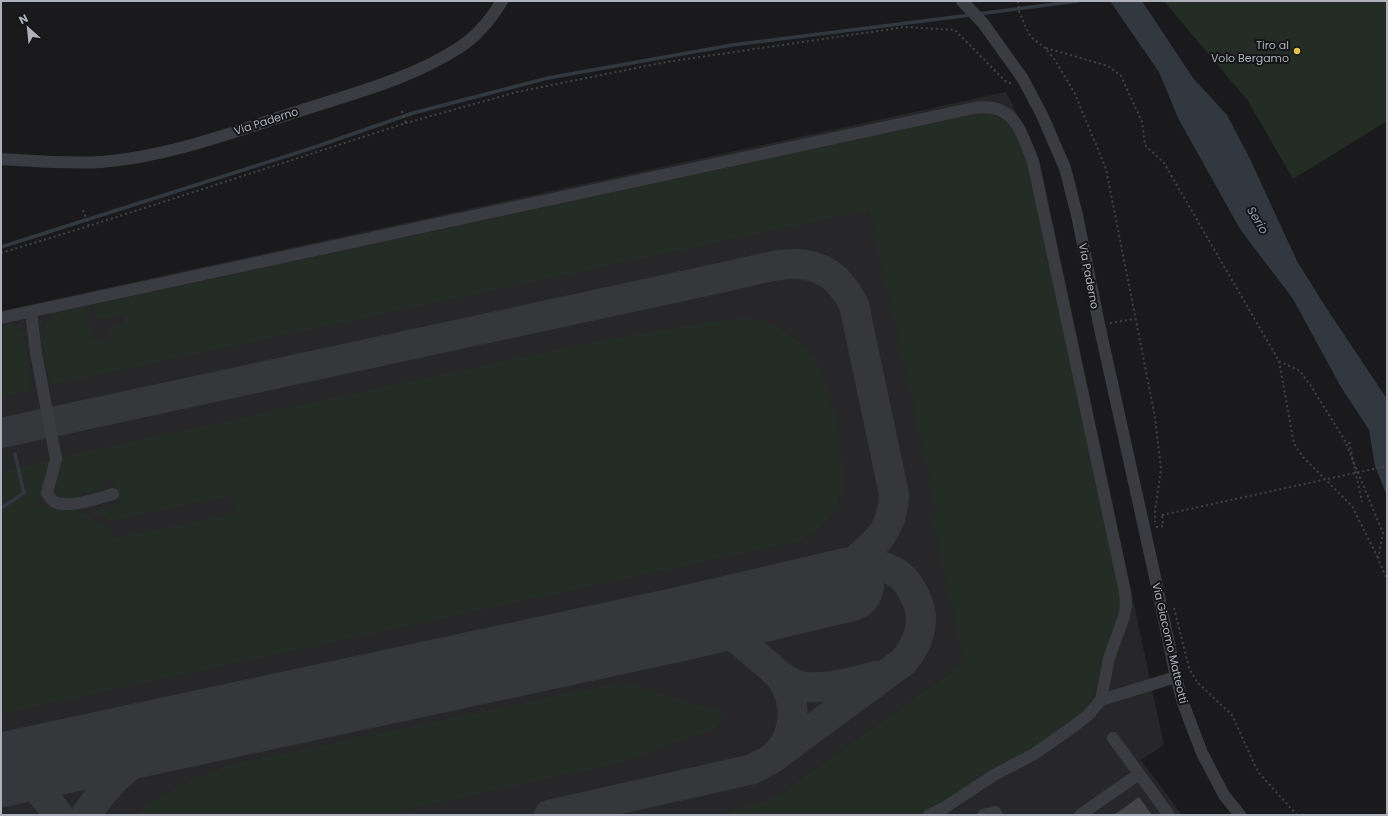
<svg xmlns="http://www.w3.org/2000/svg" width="1388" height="816" viewBox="0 0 1388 816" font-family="Poppins,sans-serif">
<rect width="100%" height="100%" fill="#1a1a1c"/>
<path fill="#272629" d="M1006,92L1039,158L1164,745L1141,760L1182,815H1V311Z"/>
<path fill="#242c26" d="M1164,1H1387V121L1293,179L1248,101Z
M979,113C985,113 992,114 998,116C1013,123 1022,150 1028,164L1121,593L1120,617L1101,668L1096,688L1091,700L1083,712L1054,736L925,813L920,815H730L731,810L753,805L776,797L964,663L931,514L937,512L869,210L50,385C47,366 34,330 53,316C61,310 76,309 86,307L93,342L111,338L109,328L125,324L124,315L96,320L93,305Z
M734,319H757L780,328L806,347L821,370L832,406L840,436L843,492L832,514L818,530L800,541L1,714V472L51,460L44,489L40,501V507H74L78,510L79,514L84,513L113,530L114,538L234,514L230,496L111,521L93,511L119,504L113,479L100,482L102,490L79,495L80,498C69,500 56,503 54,489L60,457L592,342L707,322Z
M8,323C12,324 16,326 19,329C28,337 31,378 30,391L1,397V325Z
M622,682L719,711L722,715L721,723L712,730L615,764L381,815H138L152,801L192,780L229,765Z"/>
<path fill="#313840" d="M1110,1H1142L1193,78L1227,115L1250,159L1297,261L1325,306L1387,399V496L1375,466L1369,430L1341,387L1293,299L1240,229L1178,118L1159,72Z"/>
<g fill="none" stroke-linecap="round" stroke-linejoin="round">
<path stroke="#313840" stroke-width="3.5" d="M978,14L1078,1
M1,247L312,148L413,113L548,78L732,45L971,15
M1,508L24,493L15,454"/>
<path stroke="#36373b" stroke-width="30" d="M1,433L729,276C781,264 825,247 854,305L894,494C893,534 872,546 844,569
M713,609C736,604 759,599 782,594C792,592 804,590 814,587C825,584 833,575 843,570C860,559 887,564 902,577C910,584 914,594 918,603C926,624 917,646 903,662L770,760
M775,672C782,677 789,682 797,685C819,692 855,681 877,676
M1,775C27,776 45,794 58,815
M86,815C105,786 125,766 156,748C162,744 168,739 174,737C184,732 195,729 206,726
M549,815L753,769C758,766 764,763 769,760C795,743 799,706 783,681C777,671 764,662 755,654C743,644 732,633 718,627C708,623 696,623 685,623"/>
<path stroke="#36373b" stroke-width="74" d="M1,770L685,623L847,585"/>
</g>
<path fill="#454549" d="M1139,797L1152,815H1114Z"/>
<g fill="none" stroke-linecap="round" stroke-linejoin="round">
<path stroke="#414348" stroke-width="2" stroke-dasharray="2 3" stroke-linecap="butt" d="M1018,1L1019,11L1026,28L1031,37L1045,48L1055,60L1075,94L1106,169L1155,417L1161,469L1155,511V522
M1046,48L1108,66L1121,76L1142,122L1145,145L1164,163L1279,361L1300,371L1311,386L1344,439L1383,533L1378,559L1387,579
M402,111L406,123
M83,210L89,226
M1,253L89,226L406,123L517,92L666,62L905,27L955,30L1005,81L1012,84
M1110,323L1135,319
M1279,361L1294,444L1304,458L1352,506L1378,558
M1156,527L1163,526L1162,515
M1174,608L1189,668L1197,682L1232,715L1258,772L1297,815"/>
<path stroke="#3b3c41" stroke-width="12" d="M962,1L983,23L1023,79L1042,115L1065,168L1077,215L1099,324L1155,577L1176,677L1183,703L1202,753L1224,795L1240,815
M1,159C34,161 68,164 101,162C168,157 233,132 296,112C351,94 408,80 457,49C475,38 491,19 502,1
M31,312L36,353L56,459L47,493C49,496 50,499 53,501C66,510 99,498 113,494
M1,318L974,108C1014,102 1021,131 1033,162L1125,592L1126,606L1124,617L1109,658L1101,700L1088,715L1073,727L1034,754L994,775L944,808L929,815
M1101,700L1176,677
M1113,738L1169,815
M983,815L995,812L997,815
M1080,815L1139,774"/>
<path stroke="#414348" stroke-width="2" stroke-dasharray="2 3" stroke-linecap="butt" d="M1349,442L1362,502
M1162,515L1387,466"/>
</g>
<circle fill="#e7c247" stroke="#151517" stroke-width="1.5" cx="1297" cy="51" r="4"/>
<g text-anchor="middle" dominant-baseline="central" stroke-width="4" stroke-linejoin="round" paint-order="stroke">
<g font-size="11" fill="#aeb0bb" stroke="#151517" text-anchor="end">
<text x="1289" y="45">Tiro al<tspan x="1289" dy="13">Volo Bergamo</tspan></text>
</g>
<g font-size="11" fill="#aeb0bb" stroke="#151517">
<text transform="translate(266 121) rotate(-18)">Via Paderno</text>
<text transform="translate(1089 276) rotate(79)">Via Paderno</text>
<text transform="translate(1170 643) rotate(77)">Via Giacomo Matteotti</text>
</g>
<g font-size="12" font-style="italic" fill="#879ab3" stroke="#151517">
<text transform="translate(1258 220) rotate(59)">Serio</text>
</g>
</g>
<rect width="1388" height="816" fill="none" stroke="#aeb0bb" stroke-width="4"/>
<g transform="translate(28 28) rotate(333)" stroke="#151517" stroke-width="3" paint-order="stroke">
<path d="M0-3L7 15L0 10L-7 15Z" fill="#aeb0bb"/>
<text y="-6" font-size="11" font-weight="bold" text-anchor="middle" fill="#aeb0bb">N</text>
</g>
</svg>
